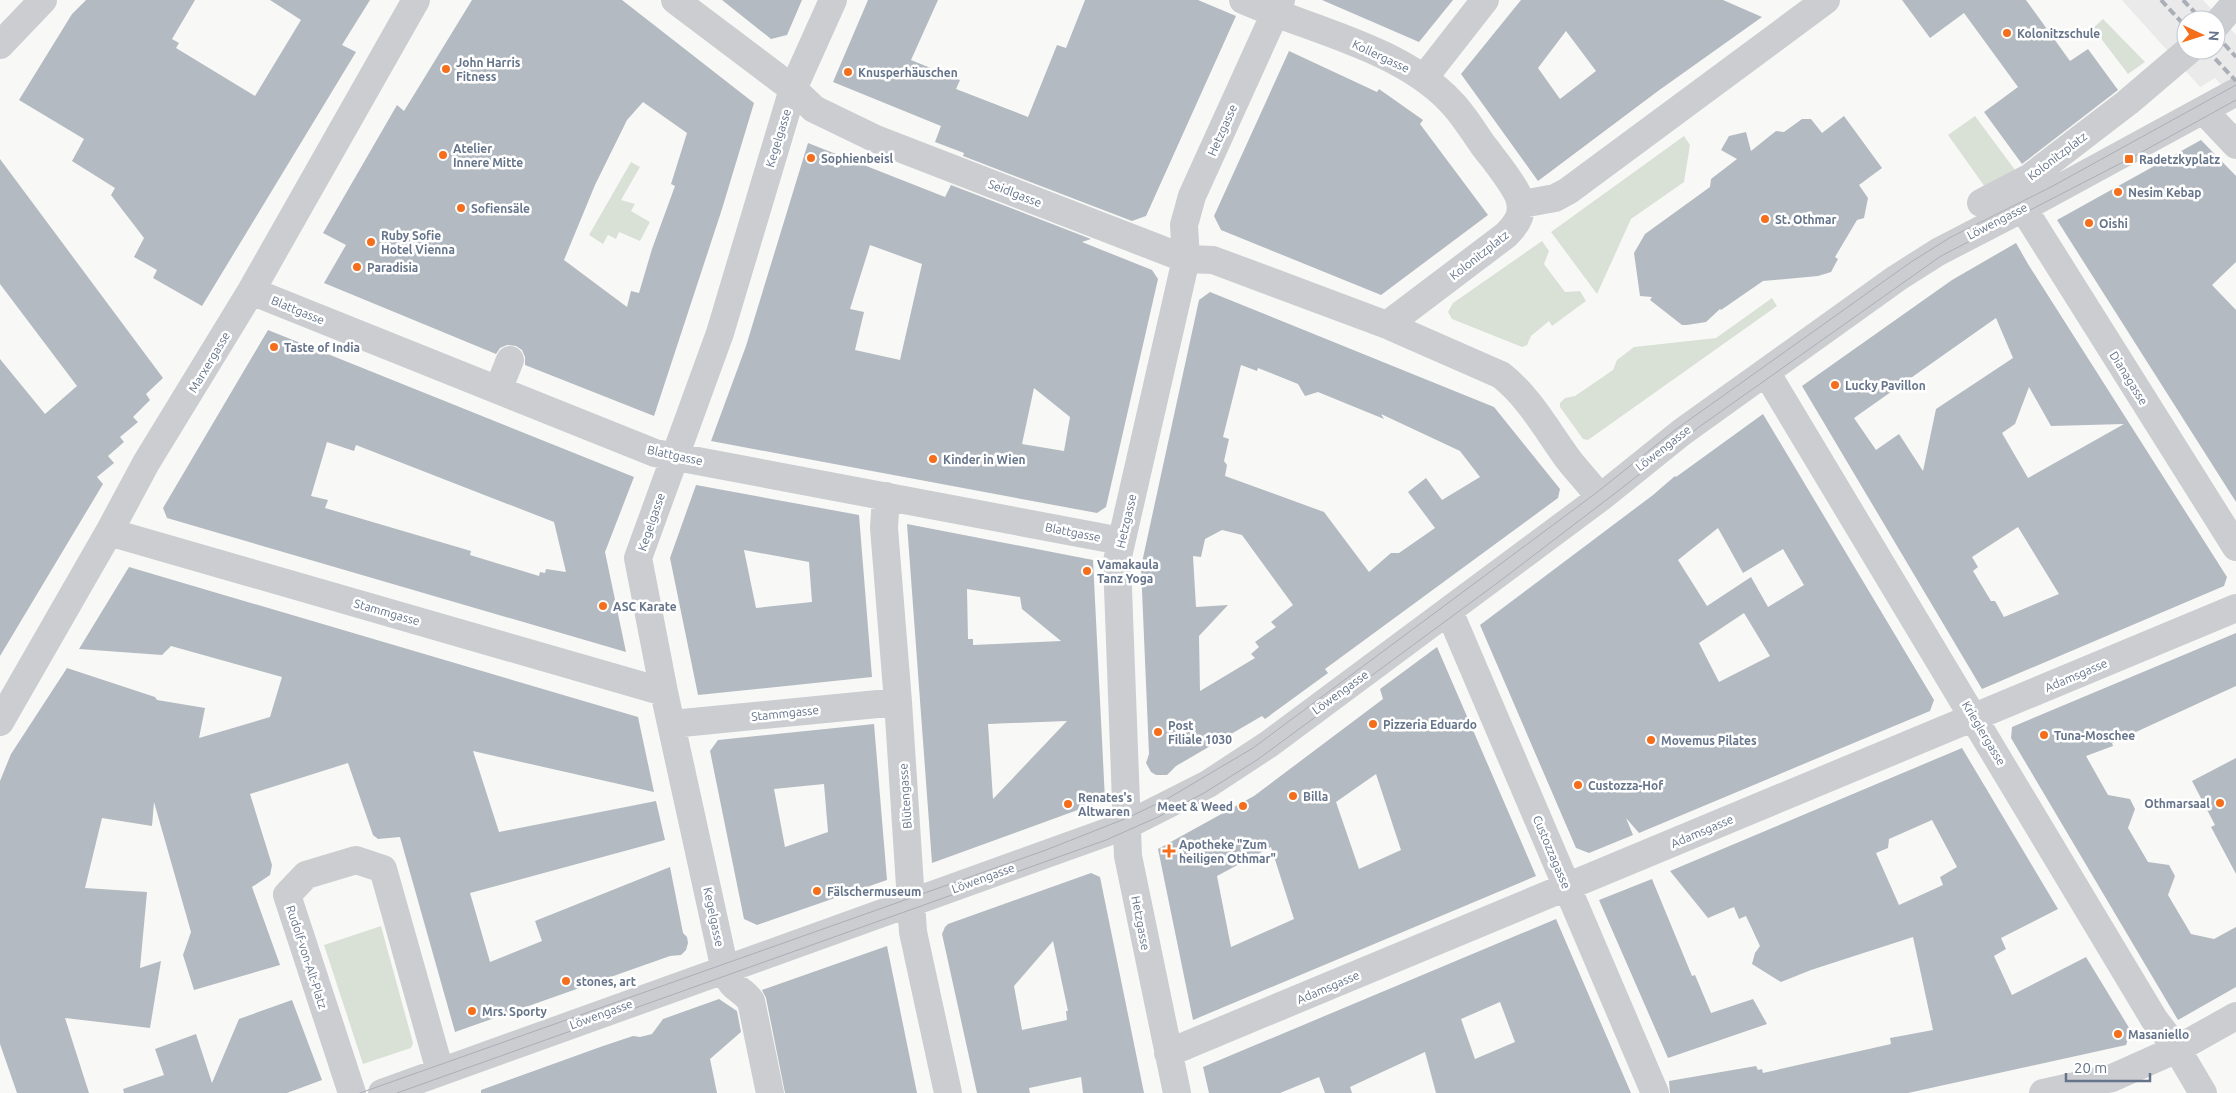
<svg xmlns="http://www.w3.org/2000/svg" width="2236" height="1093" viewBox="0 0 2236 1093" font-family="Ubuntu,sans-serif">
<rect width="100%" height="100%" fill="#f8f9f6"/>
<path fill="#e9eae9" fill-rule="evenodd" d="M2122,0H2203L2236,35V100L2215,78L2200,87ZM2186,20H2216V50H2186Z"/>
<path fill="#d9e1d6" d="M2103,19L2145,62L2128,74L2093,28Z
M1975,116L2018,174L1990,194L1948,135Z
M1684,136L1690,145L1684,182L1631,219L1597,294L1551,232Z
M631,162L640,167L621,200L635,204L631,211L650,222L640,241L619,232L616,239L608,235L603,244L589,235Z
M1542,241L1549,251L1544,264L1565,292L1580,291L1586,301L1552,326L1549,321L1531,336L1527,345L1522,347L1452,319L1448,312L1453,303Z
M1772,298L1777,306L1588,440L1583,439L1560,407V403L1565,398L1575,396L1613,370L1617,360L1634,347L1716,338Z
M381,926L413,1043L411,1048L363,1064L324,945Z"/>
<path fill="#b3bac1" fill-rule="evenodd" d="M86,0H195L172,39L179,43L176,48L255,96L301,20L270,0H370L342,45L356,52L202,306L153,278L157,270L134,257L144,238L111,195L115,188L72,161L84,139L19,100L72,14Z
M472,0H622L754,103L722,209L654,416L525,365V357L522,350L516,346L507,345L500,348L496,354L324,283L346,245L323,233L397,105L404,111ZM643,102L687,133L671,184L675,186L652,249L639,293L631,291L627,307L564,260L595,185L627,120Z
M722,0H802L787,35L771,39Z
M868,0H938L911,60L960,80L956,89L1028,117L1057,45L1066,48L1085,0H1198L1236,16L1146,216L1132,221L963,156L964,153L935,142L941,126L833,82Z
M1322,0H1453L1419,42Z
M1521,0H1723L1762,17L1658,91L1538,181L1461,74ZM1566,31L1596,71L1560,99L1538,68Z
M1902,0H2026L2070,61L2088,49L2118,90L2022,164L1984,112L2018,87L1964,13L1930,38Z
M1289,51L1377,92L1379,89L1423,120L1420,124L1488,215L1381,295L1221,230L1214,216Z
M1844,116L1882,168L1859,185L1868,198L1864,218L1857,220L1835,257L1838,259L1831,272L1818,276L1763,281L1721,310L1720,309L1706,322L1687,325H1682L1650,300L1652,297L1640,296L1634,253L1645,234L1710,187L1711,179L1737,159L1721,150L1729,136L1746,132L1751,151L1776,131L1784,132L1802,119H1811L1822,133Z
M2201,140L2236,176V262L2212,285L2236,310V502L2057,220Z
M808,143L945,197L951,185L1091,239L1082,242L1152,270L1158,279L1106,507L1097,513L711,441L746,346ZM870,245L922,264L900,360L855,350L864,312L850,309ZM1034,388L1070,417L1064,451L1022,444Z
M0,159L163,378L146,394L150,400L133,417L138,422L120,437L124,442L108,456L114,463L97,477L103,484L0,656V359L45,414L77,386L0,284Z
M2016,243L2028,264L2227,577L2224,586L1982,689L1802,386L1952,280ZM1996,318L2013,358L1936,409L1923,471L1899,434L1876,450L1854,418ZM2029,387L2051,426L2124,424L2028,478L2002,433L2015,424ZM2018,527L2059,594L2004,617L1995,601H1991L1973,571L1978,567L1972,557Z
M1210,292L1494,407L1560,489L1558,498L1325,669L1328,673L1265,719L1262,716L1176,766L1167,775H1156L1151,772L1146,763L1149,754L1141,567L1199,300ZM1241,365L1257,371L1258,368L1298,384L1305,396L1318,392L1384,419L1381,414L1460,451L1480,477L1442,500L1426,478L1408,492L1435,528L1399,553H1391L1369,572L1324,512L1225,476L1227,465L1224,461L1229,439L1223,437ZM1222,530L1242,535L1293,605L1271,622L1276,627L1255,642L1259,647L1251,654L1255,658L1200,691L1199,636L1228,605L1196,607L1193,556L1201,557L1205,539Z
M268,330L634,477L605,552L626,652L167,518L163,508ZM327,442L354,451L356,445L554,522L566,572L546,569L545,573L540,572L539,576L470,555L471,551L325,508L328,500L311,496Z
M1763,414L1934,700L1930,711L1639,833L1626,818L1633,835L1589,853L1576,848L1480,625L1653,495L1675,476L1676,477ZM1718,528L1743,573L1783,549L1804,585L1768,607L1751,577L1707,606L1678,560ZM1744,613L1770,656L1719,682L1699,643Z
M696,485L859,515L872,677L698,695L670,558ZM744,550L809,562L812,602L756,608Z
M907,524L1093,560L1105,800L932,863ZM967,589L1020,597L1022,609L1061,641L973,645V639H968ZM1067,721L993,799L988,724Z
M129,567L638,717L654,792L473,751L499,832L656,801L665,840L470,893L490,962L542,941L535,921L670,867L683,933L687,937L688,943L686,950L681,955L670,956L455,1032L400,837L378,839L373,835L348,763L250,794L272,865L270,875L252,887L280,965L194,990L183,955L191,932L154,802L152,826L102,818L85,888L147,892L140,968L161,961L150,1028L65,1018L89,1093H17L0,1044V781L11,754L67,668L155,697L157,700L205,708L199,738L270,717L282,677L171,646L162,655L79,649Z
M2236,633V686L2112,743L2113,746L2086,756L2108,795L2130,799L2135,809L2128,828L2148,862L2169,865L2175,876L2168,895L2191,934L2214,939L2236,927V987L2178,1020L2011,738L2012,727Z
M1437,647L1536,876L1193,1020L1158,849L1254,796L1383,699L1380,689ZM1376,774L1401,850L1359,869L1336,802ZM1271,847L1294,919L1231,947L1217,876Z
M874,724L887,880L757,925L744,919L710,751L718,740ZM824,784L828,832L785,847L774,789Z
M1962,748L2058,909L2001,938L2006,949L1994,956L2012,995L2086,957L2131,1031L2126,1045L1908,1093H1670L1669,1081L1756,1066L1758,1070L1762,1069L1763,1073L1891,1044L1890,1038L1933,1030L1913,937L1811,970L1781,982L1752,964L1755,953L1760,946L1746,916L1739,919L1734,907L1708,918L1670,871ZM1932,820L1957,867L1940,877L1943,885L1899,905L1876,853L1888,848L1889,839Z
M2236,758V874L2211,827L2215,825L2192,781Z
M1091,873L1100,877L1144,1093H1083L1081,1077L1029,1088L1030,1093H977L942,934L945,927L948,924ZM1053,941L1068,1011H1066L1067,1020L1022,1030L1014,986Z
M1652,879L1692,976L1695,975L1711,1013L1753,999L1767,1024L1668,1058L1599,900Z
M1556,919L1631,1093H1436L1425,1052L1350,1087L1352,1093H1325L1319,1077L1280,1093H1209L1203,1067ZM1500,1002L1515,1042L1475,1059L1461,1019Z
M887,946L917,1093H785L766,998L762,990Z
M719,999L737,1011L741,1032L710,1059L717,1093H481V1090L603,1046L633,1036L640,1037L652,1034L663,1019Z
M292,1000L322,1080L287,1093H124L123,1089L164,1075L155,1049L196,1034L212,1083L239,1019Z"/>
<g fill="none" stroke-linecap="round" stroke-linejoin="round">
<path stroke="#cbcdd1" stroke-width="28" d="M675,0L793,89L814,109L876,139L1186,259L1213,260L1387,325L1501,375C1529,397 1547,430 1568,459C1578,472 1590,484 1600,498
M1243,0C1308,29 1401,48 1451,102C1463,114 1473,131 1483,145C1495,161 1509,177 1518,195C1525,212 1518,223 1506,235L1387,325
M2216,25L2236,2
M0,45L43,0
M1424,78L1485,0
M2203,110L2236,145
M1981,203L2029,178L2128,102L2189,50
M1522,204L1555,198L1568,191L1826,0
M2023,208L2236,547
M251,291L655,453L1121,541
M1766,372L2154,1019L2177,1049L2203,1093
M498,390L510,360
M886,496L884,528L898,702L913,932L948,1093
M109,532L664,692
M1449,611L1655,1093
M0,722L109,532L146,463L251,291L416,0
M672,724L898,702
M1168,1053L2236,608
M352,1093L287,895L306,875L356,860L383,869L440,1071
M382,1093L1127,825L1208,784L1269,744L1600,498L1682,432L1897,278L1938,252L2023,208L2236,92
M770,1093L751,1001C740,986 733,992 725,970L664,692L638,558L720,333L793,89L833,0
M1177,1093L1128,856L1117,561L1186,259L1184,225L1192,196L1281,0
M2043,1093L2112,1078L2177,1049L2236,1016"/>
<path stroke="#aaaeb6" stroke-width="1" d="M360,1093L1046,850L1127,818L1167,799L1253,748L1596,493L1675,430L1911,262L1951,237L2051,187L2236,85
M397,1093L1106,840L1158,817L1204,793L1257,760L1500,581L1622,488L1699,427L1941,256L2129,159L2236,100"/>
<path stroke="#aaaeb6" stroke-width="4" stroke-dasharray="8 4" stroke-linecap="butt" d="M2161,0L2186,27
M2183,0L2202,20
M2216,35L2236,57
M2207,50L2236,81"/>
</g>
<g fill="#f46e1b" stroke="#fff" stroke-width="2">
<circle cx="2007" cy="33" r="5"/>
<circle cx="446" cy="69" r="5"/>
<circle cx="848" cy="72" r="5"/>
<circle cx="443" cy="155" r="5"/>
<circle cx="811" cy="158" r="5"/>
<rect x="2124" y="154" width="10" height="10" rx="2.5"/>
<circle cx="2118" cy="192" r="5"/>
<circle cx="461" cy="208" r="5"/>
<circle cx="1765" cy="219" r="5"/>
<circle cx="2089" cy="223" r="5"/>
<circle cx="371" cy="242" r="5"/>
<circle cx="357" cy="267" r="5"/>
<circle cx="274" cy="347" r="5"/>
<circle cx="1835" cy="385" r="5"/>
<circle cx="933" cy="459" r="5"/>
<circle cx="1087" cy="571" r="5"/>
<circle cx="603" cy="606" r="5"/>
<circle cx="1373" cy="724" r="5"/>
<circle cx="1158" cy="732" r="5"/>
<circle cx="2044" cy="735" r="5"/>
<circle cx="1651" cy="740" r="5"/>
<circle cx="1578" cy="785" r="5"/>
<circle cx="1293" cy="796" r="5"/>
<circle cx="2220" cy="803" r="5"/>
<circle cx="1068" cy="804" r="5"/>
<circle cx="1243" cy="806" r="5"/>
<path d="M1166.5 843.5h5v5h5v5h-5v5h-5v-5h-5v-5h5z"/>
<circle cx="817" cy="891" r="5"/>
<circle cx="566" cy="981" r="5"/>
<circle cx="472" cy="1011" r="5"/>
<circle cx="2118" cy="1034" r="5"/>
</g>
<g text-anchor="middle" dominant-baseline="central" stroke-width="5" stroke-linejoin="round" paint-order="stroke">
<g font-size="12" font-weight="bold" fill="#65748a" stroke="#fff" text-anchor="start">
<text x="2017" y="33">Kolonitzschule</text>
<text x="456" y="62">John Harris<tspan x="456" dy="14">Fitness</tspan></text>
<text x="858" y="72">Knusperhäuschen</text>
<text x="453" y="148">Atelier<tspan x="453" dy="14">Innere Mitte</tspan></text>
<text x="821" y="158">Sophienbeisl</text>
<text x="2139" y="159">Radetzkyplatz</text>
<text x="2128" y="192">Nesim Kebap</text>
<text x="471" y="208">Sofiensäle</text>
<text x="1775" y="219">St. Othmar</text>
<text x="2099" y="223">Oishi</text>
<text x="381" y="235">Ruby Sofie<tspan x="381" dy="14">Hotel Vienna</tspan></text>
<text x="367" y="267">Paradisia</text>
<text x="284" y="347">Taste of India</text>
<text x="1845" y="385">Lucky Pavillon</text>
<text x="943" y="459">Kinder in Wien</text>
<text x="1097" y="564">Vamakaula<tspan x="1097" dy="14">Tanz Yoga</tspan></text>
<text x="613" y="606">ASC Karate</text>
<text x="1383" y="724">Pizzeria Eduardo</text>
<text x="1168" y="725">Post<tspan x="1168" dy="14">Filiale 1030</tspan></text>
<text x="2054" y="735">Tuna-Moschee</text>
<text x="1661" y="740">Movemus Pilates</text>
<text x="1588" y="785">Custozza-Hof</text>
<text x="1303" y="796">Billa</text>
<text x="1078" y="797">Renates's<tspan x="1078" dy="14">Altwaren</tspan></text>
<text x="2210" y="803" text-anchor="end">Othmarsaal</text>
<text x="1233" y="806" text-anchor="end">Meet &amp; Weed</text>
<text x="1179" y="844">Apotheke "Zum<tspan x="1179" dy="14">heiligen Othmar"</tspan></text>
<text x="827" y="891">Fälschermuseum</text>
<text x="576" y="981">stones, art</text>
<text x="482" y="1011">Mrs. Sporty</text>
<text x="2128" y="1034">Masaniello</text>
</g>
<g font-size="12" fill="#65748a" stroke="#fff">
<text transform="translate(1381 56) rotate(25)">Kollergasse</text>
<text transform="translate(1222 130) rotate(-66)">Hetzgasse</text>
<text transform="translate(778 138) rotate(-73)">Kegelgasse</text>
<text transform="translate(2057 156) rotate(-37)">Kolonitzplatz</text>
<text transform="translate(1015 193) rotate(21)">Seidlgasse</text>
<text transform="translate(1997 221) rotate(-27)">Löwengasse</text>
<text transform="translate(1479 255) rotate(-38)">Kolonitzplatz</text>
<text transform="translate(298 310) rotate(22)">Blattgasse</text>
<text transform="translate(209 362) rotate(-59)">Marxergasse</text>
<text transform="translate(2129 378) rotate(58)">Dianagasse</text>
<text transform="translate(1663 448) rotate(-38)">Löwengasse</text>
<text transform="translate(675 455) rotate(12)">Blattgasse</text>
<text transform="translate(1126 521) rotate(-77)">Hetzgasse</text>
<text transform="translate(651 522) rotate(-71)">Kegelgasse</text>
<text transform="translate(1073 532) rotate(11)">Blattgasse</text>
<text transform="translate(387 612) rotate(16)">Stammgasse</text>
<text transform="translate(2076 675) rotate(-23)">Adamsgasse</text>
<text transform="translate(1340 692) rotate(-36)">Löwengasse</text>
<text transform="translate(785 713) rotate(-6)">Stammgasse</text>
<text transform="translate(1984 733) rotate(59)">Krieglergasse</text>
<text transform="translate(905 796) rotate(-94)">Blütengasse</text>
<text transform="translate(1702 831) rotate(-23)">Adamsgasse</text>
<text transform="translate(1552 852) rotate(67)">Custozzagasse</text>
<text transform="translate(983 878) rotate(-20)">Löwengasse</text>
<text transform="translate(714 917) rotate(78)">Kegelgasse</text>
<text transform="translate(1141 923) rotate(79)">Hetzgasse</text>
<text transform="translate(307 957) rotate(72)">Rudolf-von-Alt-Platz</text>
<text transform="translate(1328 987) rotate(-23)">Adamsgasse</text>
<text transform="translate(601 1014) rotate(-20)">Löwengasse</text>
</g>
</g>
<g transform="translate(2201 35) rotate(94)"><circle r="24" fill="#ffffff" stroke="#c1c7d0"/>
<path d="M0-4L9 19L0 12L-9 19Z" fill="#f46e1b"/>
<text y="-8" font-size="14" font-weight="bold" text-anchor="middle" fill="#65748a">N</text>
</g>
<path d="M2066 1073v8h84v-8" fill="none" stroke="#65748a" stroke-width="2.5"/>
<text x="2074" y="1073" font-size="15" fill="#65748a" stroke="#ffffff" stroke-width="4" paint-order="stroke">20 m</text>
</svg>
